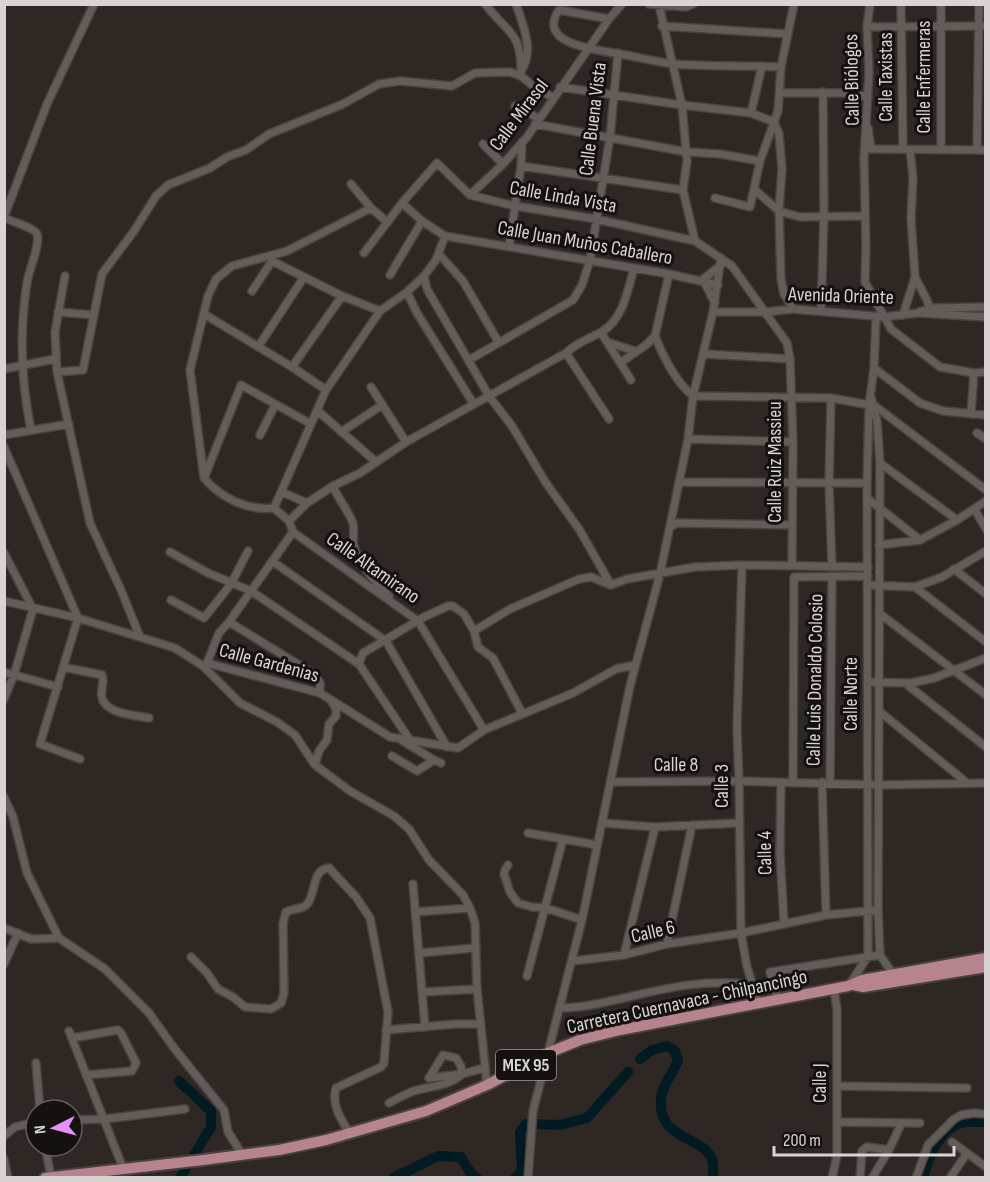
<svg xmlns="http://www.w3.org/2000/svg" width="990" height="1182" viewBox="0 0 990 1182" font-family="'Sofia Sans Condensed',sans-serif">
<rect width="100%" height="100%" fill="#2e2723"/>
<g fill="none" stroke-linecap="round" stroke-linejoin="round">
<path stroke="#021a21" stroke-width="10" d="M640,1059L652,1050L667,1046L675,1051L678,1061C673,1072 661,1088 661,1099C658,1141 700,1134 712,1159C714,1164 713,1172 713,1178
M179,1081L211,1111V1127L180,1178
M536,1124L560,1125L587,1118L628,1072
M393,1178L438,1156L461,1157L471,1174L477,1178
M515,1178L522,1171L520,1132L526,1124
M923,1178C928,1158 939,1129 961,1123C968,1121 978,1122 986,1122"/>
<defs>
<path id="street" d="M485,4C509,35 522,31 521,76
M516,4C523,25 535,51 521,71
M649,4L686,7L693,4
M870,4L867,27L869,73L864,158L866,248L865,282L891,329L940,367L974,373L986,372
M901,4L903,149
M941,4V150
M659,5L682,105L687,161L683,190L695,241L732,266L787,343L790,359L793,442L792,565
M609,19L559,10C535,45 600,50 620,54C638,57 656,62 675,64C710,67 746,65 781,67
M662,26L788,34
M867,27L986,26
M560,87L682,105L751,113L774,122L779,134L782,169L779,211L781,279L784,294L793,309
M781,93H846L868,97
M515,106L538,118
M751,113L762,66
M535,124L687,152L720,154L760,161
M868,128L871,149L986,150
M483,144L503,164
M977,150L979,4
M521,166L683,190
M351,184L371,208L387,222
M754,189L779,211L800,217L864,216
M470,195L503,164L527,137L609,19L622,4
M715,198L750,207L760,161L778,111L781,67L794,4
M402,203L422,221L445,236L669,274L718,285
M4,217L47,104L94,4
M4,218C11,221 35,228 37,234C41,244 28,272 27,283C19,333 21,381 31,430
M509,247L521,166L522,142
M364,253L402,203L437,163L470,195L515,206L596,219L695,241
M439,254L463,281L499,343
M270,256L272,261L342,296L380,311
M390,275L422,221
M65,276L55,332L57,372L90,523L121,590L140,637
M424,276L427,289L489,396L512,426L546,483L579,529L611,585
M915,277L927,300L930,310
M701,281L721,265
M704,282L715,303
M252,291L272,261
M407,292L417,313L473,403
M821,311L824,215L823,92
M58,312L94,315
M713,312H765L793,309L884,317L917,313L930,308L986,307
M919,313L986,317
M204,314L292,367L326,390
M903,315L915,277L911,218L913,178L910,150
M601,333L607,342L635,351
M655,336C664,358 675,381 693,396L831,398L875,406L986,490
M607,342L631,380
M258,347L304,277
M566,353L609,419
M705,354L790,359
M469,360L573,300L582,285L590,260L610,137L618,53
M620,363L646,345L655,336L669,274
M292,367L342,296
M874,368L920,403L943,411L986,415
M4,369L55,359
M57,372L83,370L102,274L134,231L156,196L168,185L210,168L227,157L246,150L269,134L343,104L379,84L400,81L452,86L475,73L510,72L521,76L538,90L553,97
M371,387L406,442
M871,397L877,421L880,463L878,910L880,955L893,974
M831,398L829,484L832,567
M318,411L375,461
M971,414L974,373
M341,432L382,405
M977,433L986,439
M4,435L69,424
M260,435L275,405
M688,439L793,442
M4,447L78,618L40,744L80,759
M880,463L957,520
M205,476L241,385L311,424
M680,482L867,483
M333,486C338,499 348,510 353,523C355,530 352,539 354,546C359,566 376,582 389,596
M282,492L307,503
M867,498L920,540
M274,508C247,511 221,498 204,478L190,370L208,296L216,279L232,266L287,251L371,208
M274,508L326,390L380,311L407,292L424,276L436,260L445,236
M274,508L289,521
M975,510L986,529
M670,527L677,523L792,525
M879,545L920,540L957,520L986,501
M170,552L208,573L251,591L359,664L410,740
M4,553L33,609L14,675L4,699
M272,561L386,641L447,747
M742,565L737,728L739,781L741,933L747,967L759,1005
M954,569L986,594
M869,585L915,587L942,577L986,551
M915,587L986,642
M171,600L204,618L231,584L248,551
M4,601L78,618L175,648L203,666L240,703L277,722L295,735L315,765L350,791L394,816L409,829L429,860L463,895L470,908L475,923L477,989L487,1085
M879,613L986,695
M229,622L314,674L320,683V693
M474,631L510,609L579,579L591,577L611,585L627,579L695,567L742,565L868,567
M207,663L219,633L229,622L293,532
M359,664L363,653L424,617L448,606H453L464,614L474,631L478,647L493,658L522,713
M203,666L207,663L320,693L390,737L458,748L484,730L573,693L616,669L635,665
M63,667L102,675C105,683 100,690 102,698C106,714 135,715 149,718
M4,672L58,687
M868,682L911,683L934,678L986,658
M905,683L986,747
M879,711L966,782
M484,730L418,621L293,532L289,521L307,503L333,486L360,473L406,442L566,353C580,340 588,340 603,331C623,319 628,290 634,268
M401,740L434,760L441,763
M392,756L417,771L434,760
M315,765L319,751L327,740L329,724L336,716V709L331,700
M612,782L739,781L879,785L986,783
M781,782L780,853L784,923
M822,782L826,915
M793,783L794,577L868,576
M830,783L832,577
M4,797L13,817L27,873L59,938
M603,823L655,827L739,823
M528,833L597,845
M508,865L505,870L504,874L510,892L518,903L532,907L546,908L582,920
M413,884L425,1027
M415,912L470,908
M4,928L31,939L59,938L105,969L149,1013L174,1048L224,1110L228,1132L242,1154
M667,944L692,825
M419,953L475,948
M624,955L655,827
M191,957L207,973L218,989L233,997L245,1007L271,1009L281,1003L284,993L283,923L286,912C293,908 303,910 308,903C316,892 312,869 329,868L356,897L370,918L388,1012L384,1063L381,1067L336,1088C331,1105 341,1119 350,1134
M572,961L624,955L667,944L741,933L826,915L878,910
M4,964L18,933
M527,976L563,839
M850,984L868,956L867,483L869,405L874,368L876,317
M423,992L477,989
M778,1001L770,972L880,955
M560,1008C582,1008 602,1003 624,998C666,988 708,978 752,985
M386,1030L456,1024H481
M69,1031L123,1168
M72,1038L118,1030L121,1033L136,1063L132,1071L86,1075
M36,1063L40,1110
M429,1078L462,1074L484,1068
M837,1086L967,1088
M389,1103C396,1099 404,1095 411,1092C427,1086 449,1087 462,1074L461,1066L456,1058L443,1055L429,1078
M72,1120L105,1119L185,1109
M837,1122L920,1123
M4,1136L15,1127L36,1122
M952,1142L986,1167
M45,1146L51,1177
M4,1159L8,1178
M528,1178L533,1111L582,920L630,686L660,574L688,439L693,396L713,312L721,258
M832,1178L837,1156V1009L834,989
M860,1178L862,1151L867,1147L889,1150
M872,1178L889,1150L901,1124
M916,1178L928,1145L954,1119L961,1115L974,1113L986,1114
M950,1178L967,1153"/>
<path id="primary" d="M853,985L863,987L986,967
M45,1178L203,1160L279,1150L326,1140L426,1111L487,1085L548,1053L580,1040L620,1030L848,986L862,980L986,958"/>
</defs>
<use href="#street" stroke="#49433f" stroke-width="10"/>
<use href="#primary" stroke="#49433f" stroke-width="14"/>
<use href="#street" stroke="#645c58" stroke-width="7"/>
<use href="#primary" stroke="#b7848d" stroke-width="10"/>
</g>
<g text-anchor="middle" dominant-baseline="central" stroke-width="6" stroke-linejoin="round" paint-order="stroke">
<rect fill="#14110f" stroke="#9e9a97" stroke-width="1.5" x="496" y="1050" width="60" height="30" rx="4.5"/>
<g font-size="18" font-weight="bold" fill="#d9d4d1">
<text x="526" y="1065">MEX 95</text>
</g>
<g font-size="20" fill="#d9d4d1" stroke="#14110f">
<text transform="translate(886 77) rotate(-90)">Calle Taxistas</text>
<text transform="translate(924 77) rotate(-90)">Calle Enfermeras</text>
<text transform="translate(852 80) rotate(-91)">Calle Biólogos</text>
<text transform="translate(519 115) rotate(-53)">Calle Mirasol</text>
<text transform="translate(593 119) rotate(-83)">Calle Buena Vista</text>
<text transform="translate(563 197) rotate(10)">Calle Linda Vista</text>
<text transform="translate(585 243) rotate(10)">Calle Juan Muños Caballero</text>
<text transform="translate(841 296) rotate(2)">Avenida Oriente</text>
<text transform="translate(775 462) rotate(-90)">Calle Ruiz Massieu</text>
<text transform="translate(373 568) rotate(35)">Calle Altamirano</text>
<text transform="translate(269 663) rotate(15)">Calle Gardenias</text>
<text transform="translate(815 680) rotate(-89)">Calle Luis Donaldo Colosio</text>
<text transform="translate(851 694) rotate(-90)">Calle Norte</text>
<text x="676" y="765">Calle 8</text>
<text transform="translate(722 786) rotate(-90)">Calle 3</text>
<text transform="translate(765 853) rotate(-91)">Calle 4</text>
<text transform="translate(653 932) rotate(-13)">Calle 6</text>
<text transform="translate(687 1002) rotate(-12)">Carretera Cuernavaca - Chilpancingo</text>
<text transform="translate(820 1083) rotate(-90)">Calle J</text>
</g>
</g>
<rect width="990" height="1182" fill="none" stroke="#d9d4d1" stroke-width="12"/>
<g transform="translate(54 1128) rotate(264)"><circle r="28" fill="#14110f" stroke="#635f5d" stroke-width="1.5"/>
<path d="M0-4.5L10 22L0 15L-10 22Z" fill="#e88eff"/>
<text y="-9" font-size="16" font-weight="bold" text-anchor="middle" fill="#d9d4d1">N</text>
</g>
<path d="M774 1146v9h180v-9" fill="none" stroke="#d9d4d1" stroke-width="3"/>
<text x="783" y="1146" font-size="18" fill="#d9d4d1" stroke="#14110f" stroke-width="4.5" paint-order="stroke">200 m</text>
</svg>
